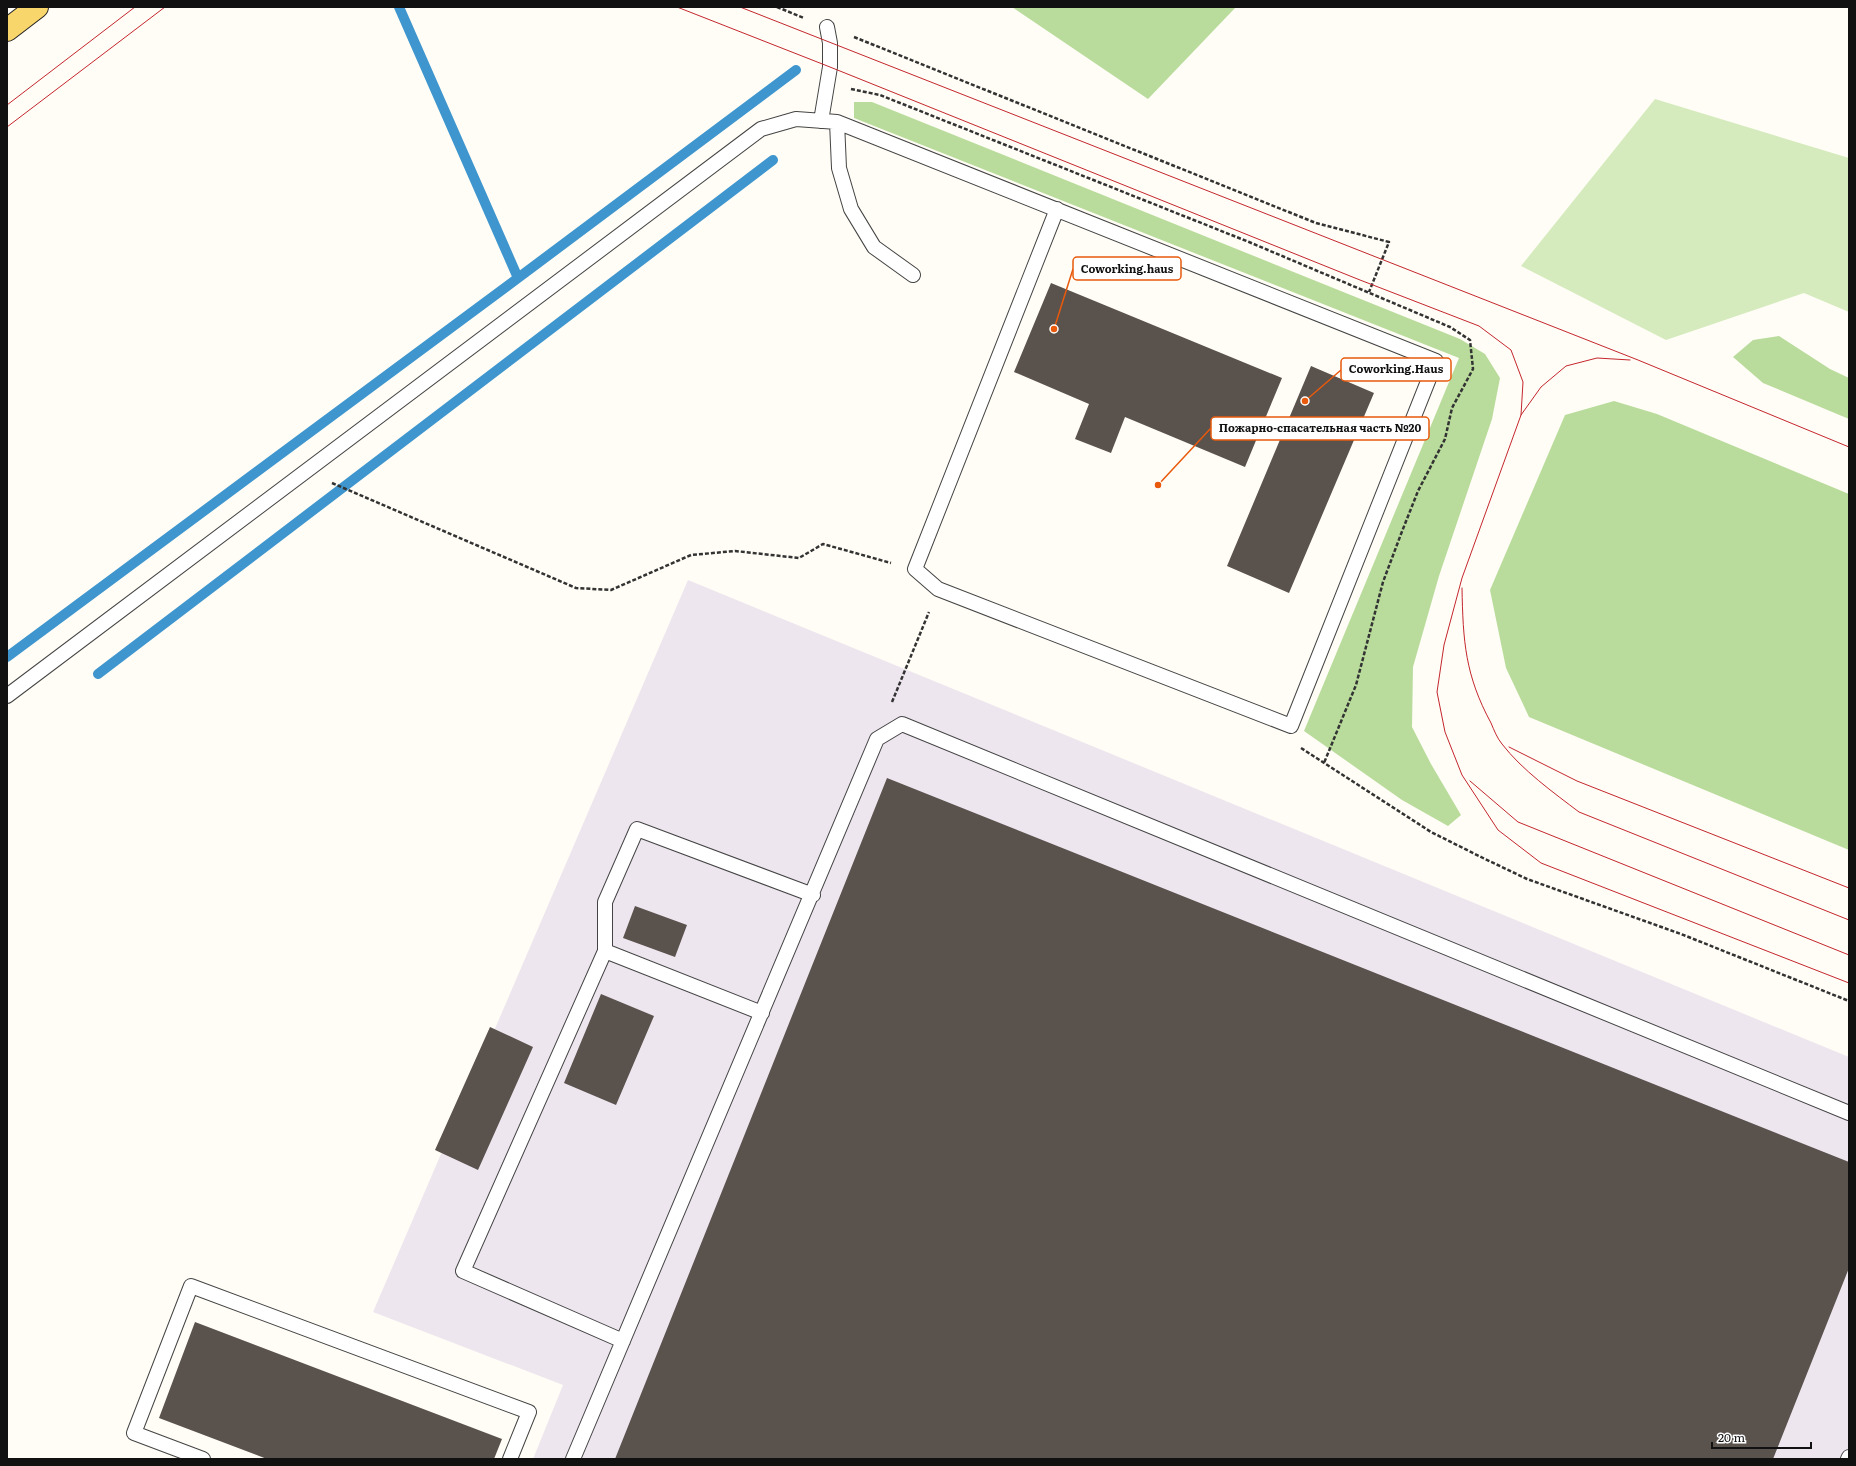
<svg xmlns="http://www.w3.org/2000/svg" width="1856" height="1466" viewBox="0 0 1856 1466" font-family="Literata,serif">
<rect width="100%" height="100%" fill="#fffdf5"/>
<path fill="#eee6ef" d="M688,580L1849,1057V1459H533L563,1385L373,1312Z"/>
<path fill="#d5ebbd" d="M1655,99L1849,158V312L1804,293L1666,340L1521,266Z"/>
<path fill="#b9dc9c" d="M1012,7H1236L1148,99Z
M854,102H872L1460,339L1485,354L1500,378L1492,419L1439,576L1413,667L1412,727L1431,764L1461,815L1448,826L1402,800L1304,731L1459,358L854,118Z
M1779,336L1830,369L1849,378V419L1763,383L1733,357L1753,340Z
M1614,401L1657,414L1849,494V850L1529,717L1506,668L1490,590L1565,415Z"/>
<g fill="none" stroke-linecap="round" stroke-linejoin="round">
<path stroke="#3f96cf" stroke-width="10" d="M518,278L796,70
M7,657L518,278L399,7
M98,674L773,160"/>
</g>
<path fill="#5a524d" d="M1051,283L1282,378L1245,467L1125,417L1111,453L1075,439L1089,404L1014,372Z
M1311,366L1374,393L1289,593L1227,566Z
M887,778L1849,1162V1268L1773,1459H615Z
M635,906L687,925L675,957L623,938Z
M601,994L654,1016L616,1105L564,1083Z
M490,1027L533,1047L478,1170L435,1150Z
M195,1322L502,1439L494,1459H267L159,1418Z"/>
<g fill="none" stroke-linecap="round" stroke-linejoin="round">
<defs>
<path id="lane" d="M821,121L830,67V43L827,27
M837,122L839,168L851,209L874,247L913,275
M7,696L761,129L796,119L837,122L1436,361L1291,726L938,589L915,569L1057,209
M605,951L762,1013
M623,1341L463,1271L605,951V902L637,829L813,895
M203,1459L134,1433L191,1286L529,1412L510,1459
M573,1459L877,739L902,724L1849,1113
M1848,1459L1849,1457"/>
<path id="primary" d="M7,30L37,7"/>
</defs>
<use href="#lane" stroke="#444" stroke-width="16"/>
<use href="#primary" stroke="#222" stroke-width="24"/>
<path stroke="#333" stroke-width="2.5" stroke-dasharray="4 2" stroke-linecap="butt" d="M777,7L804,18
M854,37L1316,223L1389,242L1369,292
M851,89L880,95L1249,242L1450,327L1470,340L1473,369L1452,408L1445,439L1418,491L1401,534L1383,582L1356,685L1324,763
M332,483L576,588L611,590L691,555L735,551L799,558L823,544L891,563
M892,702L929,612
M1301,748L1431,832L1483,858L1527,879L1681,934L1849,1001"/>
<use href="#lane" stroke="#fff" stroke-width="14"/>
<use href="#primary" stroke="#f9d66b" stroke-width="22"/>
<path stroke="#c4262e" stroke-width="1" d="M677,7L830,67L1360,280L1479,326L1511,350L1523,382L1521,415L1462,578L1444,645L1437,692L1445,732L1462,775L1498,830L1541,863L1849,983
M740,7L1638,360L1849,447
M7,105L135,7
M7,127L165,7
M1521,415L1541,387L1566,366L1597,358L1630,360
M1462,588C1463,641 1465,675 1491,723C1494,730 1497,738 1502,744C1522,770 1554,793 1579,812L1849,920
M1509,747L1577,781L1849,888
M1470,781L1518,822L1849,955"/>
</g>
<path fill="none" stroke="#e8590c" stroke-width="1.5" d="M1054 329L1073 269M1305 401L1341 370M1158 485L1211 428"/>
<g fill="#e8590c" stroke="#fff" stroke-width="1.5">
<circle cx="1054" cy="329" r="4"/>
<circle cx="1305" cy="401" r="4"/>
<circle cx="1158" cy="485" r="4"/>
</g>
<g fill="#fff" stroke="#e8590c" stroke-width="1.5">
<rect x="1073" y="257" width="108" height="23" rx="4"/>
<rect x="1341" y="358" width="110" height="23" rx="4"/>
<rect x="1211" y="417" width="218" height="23" rx="4"/>
</g>
<g font-size="11" text-anchor="middle" font-weight="bold" fill="#111">
<text x="1127" y="273">Coworking.haus</text>
<text x="1396" y="373">Coworking.Haus</text>
<text x="1320" y="432">Пожарно-спасательная часть №20</text>
</g>
<rect width="1856" height="1466" fill="none" stroke="#111111" stroke-width="16"/>
<path d="M1712 1442v6h99v-6" fill="none" stroke="#111111" stroke-width="2"/>
<text x="1718" y="1442" font-size="12" fill="#111111" stroke="#ffffff" stroke-width="3" paint-order="stroke">20 m</text>
</svg>
